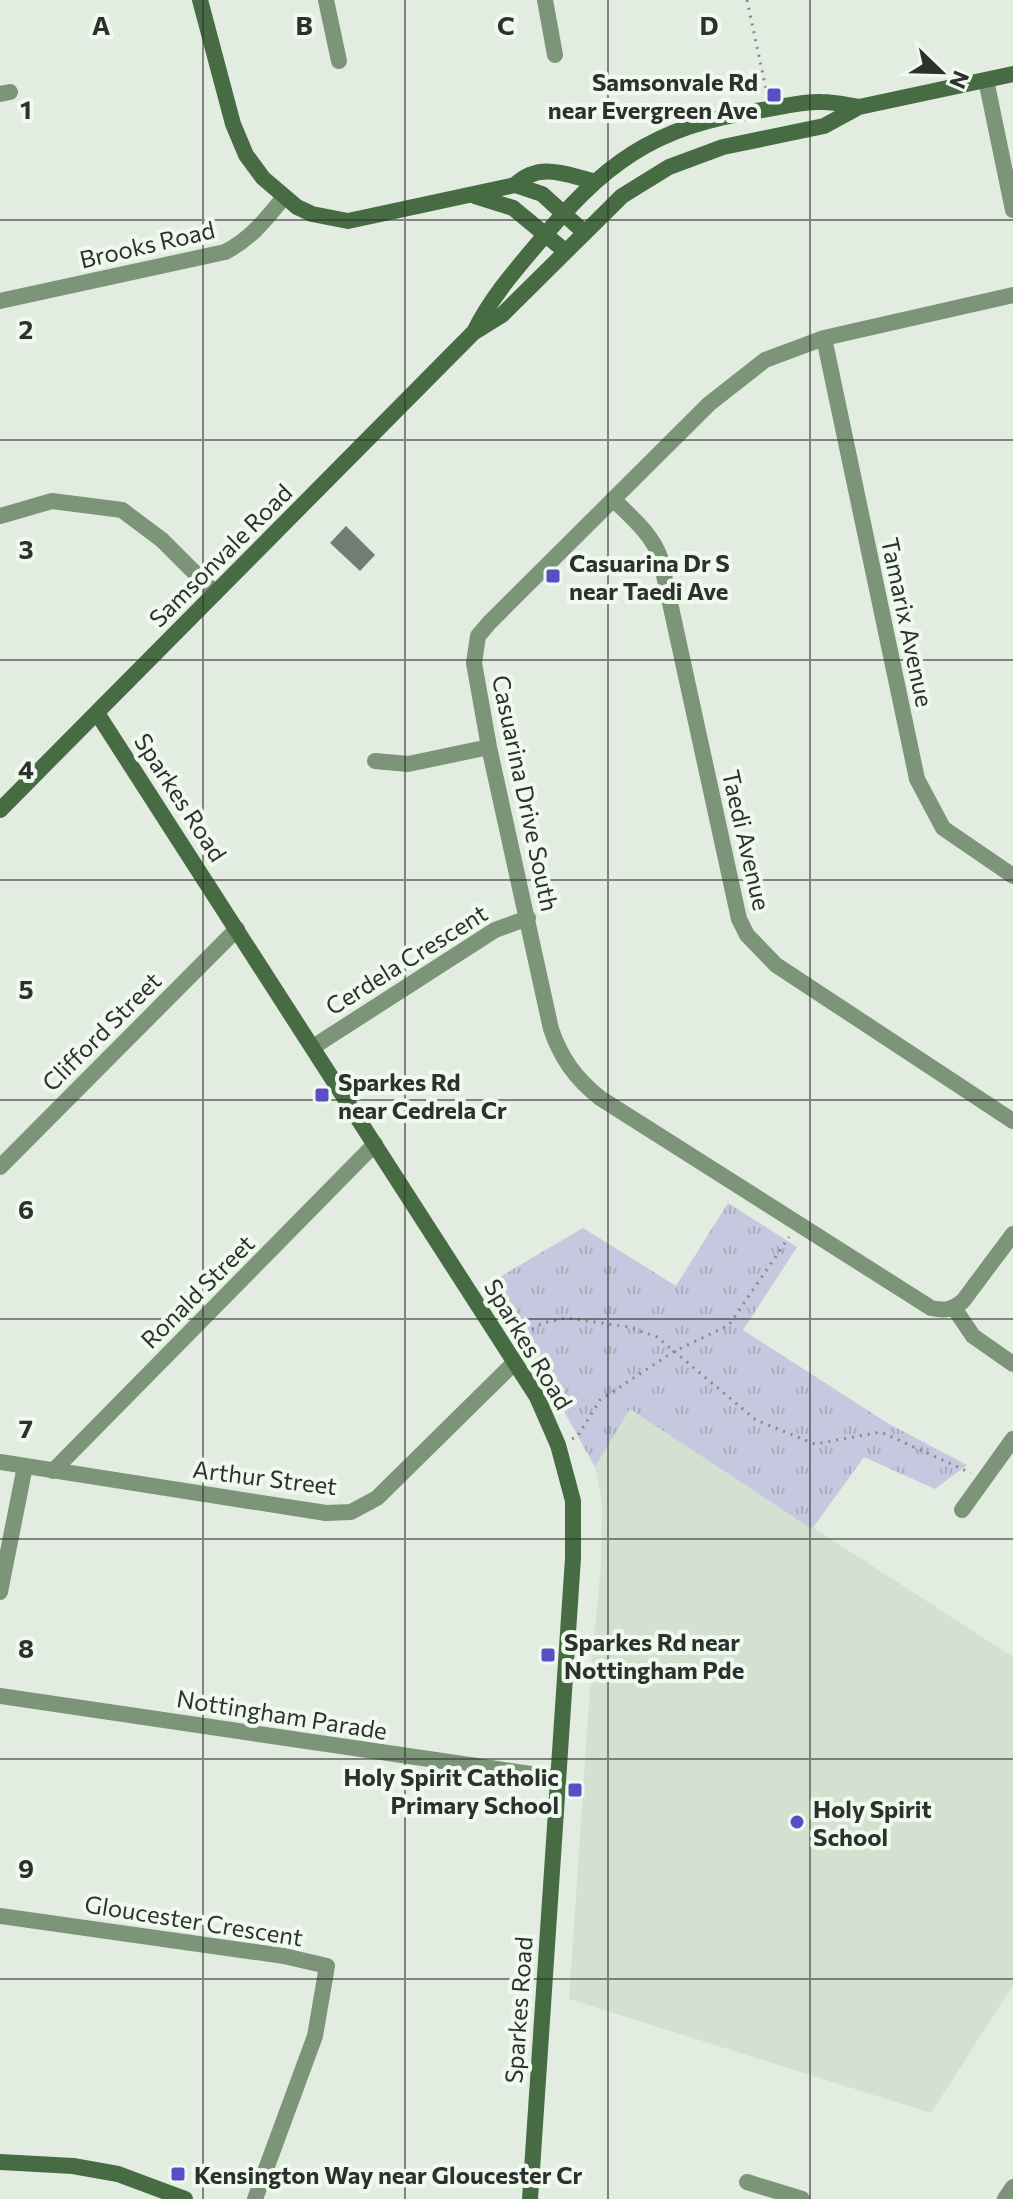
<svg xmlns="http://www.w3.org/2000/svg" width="1013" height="2199" viewBox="0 0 1013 2199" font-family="Commissioner,sans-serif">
<defs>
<pattern id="park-tufts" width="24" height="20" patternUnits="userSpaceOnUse" patternTransform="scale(2)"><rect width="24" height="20" fill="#c6c8df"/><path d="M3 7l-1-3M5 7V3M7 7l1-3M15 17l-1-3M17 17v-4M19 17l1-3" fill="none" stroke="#aaacc0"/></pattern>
</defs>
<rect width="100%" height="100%" fill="#e2ece1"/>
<path fill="#d2e1d0" d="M630,1409L1013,1657V1985L931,2113L569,1999L592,1659L601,1566L602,1503L595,1467Z"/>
<path fill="url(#park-tufts)" d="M728,1203L797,1247L743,1330L889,1424L967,1465L935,1489L864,1457L812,1529L630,1409L595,1467L550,1386L486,1285L583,1228L676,1286Z"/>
<path fill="#737c72" d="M346,526L375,555L360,571L330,543Z"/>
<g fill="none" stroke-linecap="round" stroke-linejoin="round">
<path stroke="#858c85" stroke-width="3" stroke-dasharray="2 6" stroke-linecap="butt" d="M747,0L767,94
M518,1337L543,1323L567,1318L629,1327L657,1337L756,1420L815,1444L881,1432L971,1473
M572,1439L577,1437L600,1400L673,1352L729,1325L789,1237"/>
<path stroke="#7c9579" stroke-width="16" d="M326,0L339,61
M545,0L555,55
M986,80L1013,210
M0,94L10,92
M1013,295L824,338L765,360L709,404L489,623L478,636L474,663L489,747L551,1029C561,1058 575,1078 600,1098L931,1308C945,1311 952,1310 963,1301L1013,1234
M0,301L225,252C251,239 266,219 284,197
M824,338L917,779L943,828L1013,876
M613,499C631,517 651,533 660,557L739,919L747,935L776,965L1013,1121
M0,516L52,501L122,510L162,540L215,593
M375,761L408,764L489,747
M313,1047L495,930L528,918
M0,1167L237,929
M954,1308L973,1336L1013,1364
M0,1462L326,1513L351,1512L377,1498L515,1362
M53,1471L375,1144
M962,1510L1013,1439
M0,1592L25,1466
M0,1696L558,1778
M0,1916L284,1956L327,1966L315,2036L255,2199
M747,2182L802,2199
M1005,2199L1013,2187"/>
<path stroke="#476c44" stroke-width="16" d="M200,0L233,124L246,155L263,178L297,207L312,214L348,221L515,185L542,194L584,232
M515,185C539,162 564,174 593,181
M475,196L513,208L565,251
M474,332C490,300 511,275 534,248C603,164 652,126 762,110C781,107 803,101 822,102C834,102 847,105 859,107
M97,713L537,1397L558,1445L573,1501V1558L530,2199
M0,810L473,333L502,315L622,196L669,167L723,147L824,126L859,107L1013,74
M0,2162L73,2166L118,2174L185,2199"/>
</g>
<path fill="none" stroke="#2d312d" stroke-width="2" stroke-opacity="0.55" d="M203,0V2199M405,0V2199M608,0V2199M810,0V2199M0,220H1013M0,440H1013M0,660H1013M0,880H1013M0,1100H1013M0,1319H1013M0,1539H1013M0,1759H1013M0,1979H1013"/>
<g fill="#594ec5" stroke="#eff9ee" stroke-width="3">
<rect x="766" y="87" width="16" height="16" rx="4"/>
<rect x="545" y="568" width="16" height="16" rx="4"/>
<rect x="314" y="1087" width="16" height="16" rx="4"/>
<rect x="540" y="1647" width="16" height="16" rx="4"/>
<rect x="567" y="1782" width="16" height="16" rx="4"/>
<circle cx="797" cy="1822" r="8"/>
<rect x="170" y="2166" width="16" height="16" rx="4"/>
</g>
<g text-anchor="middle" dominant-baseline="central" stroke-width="8" stroke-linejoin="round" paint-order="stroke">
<g font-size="24" font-weight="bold" fill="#2d312d" stroke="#eff9ee" text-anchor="start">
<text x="758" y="81" text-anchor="end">Samsonvale Rd<tspan x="758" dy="28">near Evergreen Ave</tspan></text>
<text x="569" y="562">Casuarina Dr S<tspan x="569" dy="28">near Taedi Ave</tspan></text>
<text x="338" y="1081">Sparkes Rd<tspan x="338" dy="28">near Cedrela Cr</tspan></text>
<text x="564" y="1641">Sparkes Rd near<tspan x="564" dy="28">Nottingham Pde</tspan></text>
<text x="559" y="1776" text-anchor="end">Holy Spirit Catholic<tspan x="559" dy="28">Primary School</tspan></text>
<text x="813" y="1808">Holy Spirit<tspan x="813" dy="28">School</tspan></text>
<text x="194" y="2174">Kensington Way near Gloucester Cr</text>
</g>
<g font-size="24" fill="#2d312d" stroke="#eff9ee">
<text transform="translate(147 244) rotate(-13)">Brooks Road</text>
<text transform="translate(220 555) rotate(-45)">Samsonvale Road</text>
<text transform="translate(908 622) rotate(78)">Tamarix Avenue</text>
<text transform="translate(526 793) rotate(78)">Casuarina Drive South</text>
<text transform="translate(181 797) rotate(57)">Sparkes Road</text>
<text transform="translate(747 840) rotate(77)">Taedi Avenue</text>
<text transform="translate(406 959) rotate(-32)">Cerdela Crescent</text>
<text transform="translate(101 1031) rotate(-45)">Clifford Street</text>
<text transform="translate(197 1291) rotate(-45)">Ronald Street</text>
<text transform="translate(529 1344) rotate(59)">Sparkes Road</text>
<text transform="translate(265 1477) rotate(7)">Arthur Street</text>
<text transform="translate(282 1714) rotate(9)">Nottingham Parade</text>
<text transform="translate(194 1920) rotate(9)">Gloucester Crescent</text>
<text transform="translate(518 2010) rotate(-86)">Sparkes Road</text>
</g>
</g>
<g font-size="26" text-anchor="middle" font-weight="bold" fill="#2d312d" stroke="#eff9ee" stroke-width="8" stroke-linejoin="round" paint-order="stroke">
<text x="101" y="35">A</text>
<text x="304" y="35">B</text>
<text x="506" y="35">C</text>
<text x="709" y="35">D</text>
<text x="26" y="119">1</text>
<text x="26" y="339">2</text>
<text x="26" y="559">3</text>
<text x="26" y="779">4</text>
<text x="26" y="999">5</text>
<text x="26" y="1219">6</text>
<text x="26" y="1438">7</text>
<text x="26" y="1658">8</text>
<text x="26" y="1878">9</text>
</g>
<g transform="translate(941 72) rotate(113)" stroke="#eff9ee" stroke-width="6" paint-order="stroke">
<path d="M0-6L14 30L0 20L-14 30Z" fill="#2d312d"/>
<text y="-12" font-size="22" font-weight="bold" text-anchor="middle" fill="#2d312d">N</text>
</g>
</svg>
